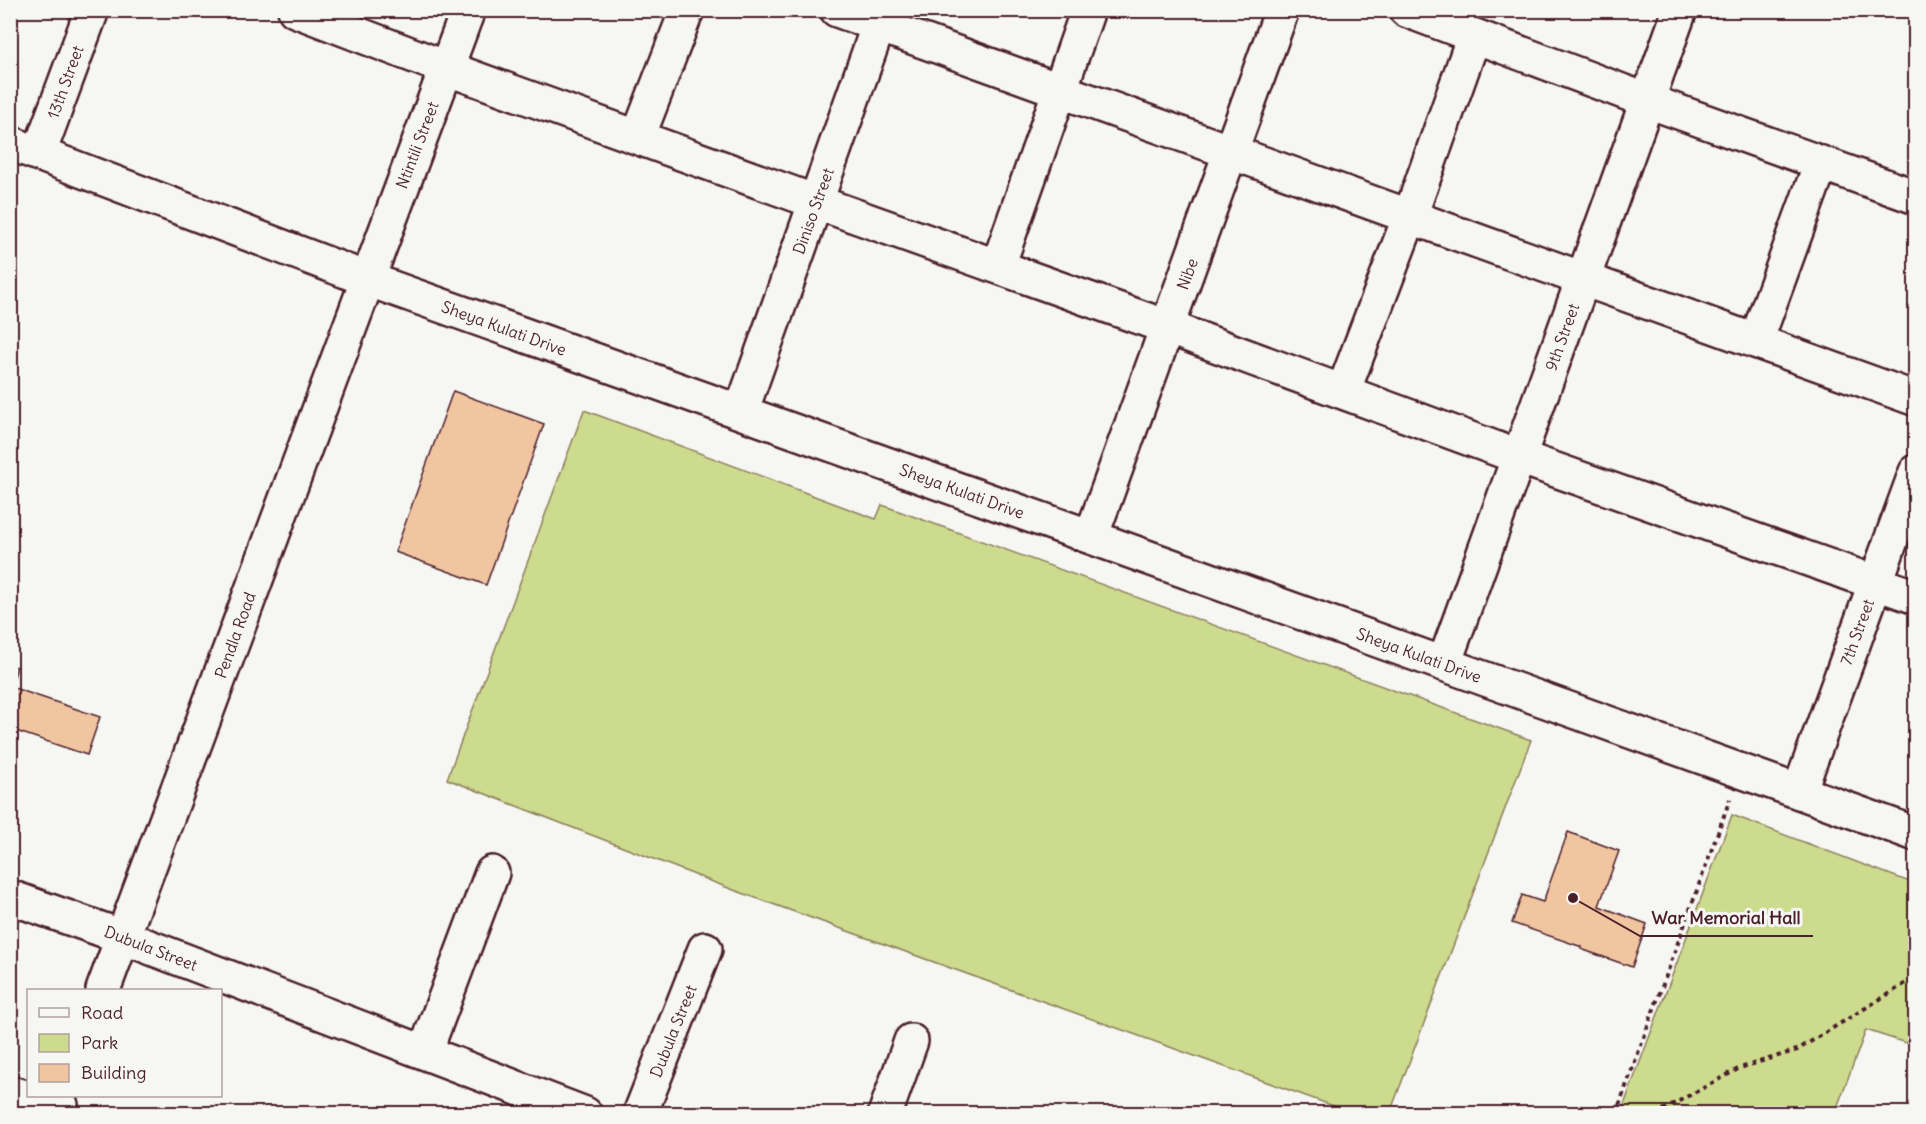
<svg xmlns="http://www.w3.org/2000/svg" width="1926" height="1124" viewBox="0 0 1926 1124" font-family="Delius,sans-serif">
<rect width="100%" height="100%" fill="#f6f6f2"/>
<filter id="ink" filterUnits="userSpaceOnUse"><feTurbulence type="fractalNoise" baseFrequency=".0167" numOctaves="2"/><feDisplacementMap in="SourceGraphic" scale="12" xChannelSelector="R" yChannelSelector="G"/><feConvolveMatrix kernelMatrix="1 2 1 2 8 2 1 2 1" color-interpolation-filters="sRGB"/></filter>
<g filter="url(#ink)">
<path fill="#cddb8e" stroke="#8c7d5c" stroke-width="1.5" d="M584,410L876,519L882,505L1531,740L1390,1113H1353L731,889L447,779Z
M1732,815L1915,884V1046L1866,1030L1835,1113H1621Z"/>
<path fill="#f2c5a1" stroke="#4a1f2b" stroke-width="1.5" d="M453,391L544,424L486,585L395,552Z
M10,665L17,667L11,687L100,717L87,755L10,729Z
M1568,832L1619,851L1599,906L1647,924L1632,967L1581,949L1582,947L1512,923L1522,895L1543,902Z"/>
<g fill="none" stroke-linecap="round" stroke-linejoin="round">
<defs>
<path id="minor" d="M295,10L446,68L816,202L1167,327L1519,457L1916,597
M837,10L1916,399
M1406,10L1648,101L1916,197
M638,137L687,10
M10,143L367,279L1091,537L1916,834
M39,153L92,10
M998,266L1088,10
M1756,341L1821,163
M1343,392L1410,216L1474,36
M741,412L884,10
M1091,537L1282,10
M1444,664L1680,10
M1799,792L1916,472
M10,897L123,937L585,1114
M103,990L468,10
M425,1052L492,873
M10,1093L61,1105
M640,1114L705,949
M885,1114L911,1041"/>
</defs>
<use href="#minor" stroke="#4a1f2b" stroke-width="38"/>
<path stroke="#4a1f2b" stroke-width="4" stroke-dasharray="4.5 4.5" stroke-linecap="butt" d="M1616,1114L1730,799
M1655,1114L1740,1068L1797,1050L1916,977"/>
<use href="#minor" stroke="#f6f6f2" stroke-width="33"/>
</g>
</g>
<g text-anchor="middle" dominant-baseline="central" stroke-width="6" stroke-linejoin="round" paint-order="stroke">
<g font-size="16" fill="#4a1f2b" stroke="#f6f6f2">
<text transform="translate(65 82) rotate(-70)">13th Street</text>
<text transform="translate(417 145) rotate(-69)">Ntintili Street</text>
<text transform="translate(813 211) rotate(-70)">Diniso Street</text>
<text transform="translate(1187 274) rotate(-70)">Nibe</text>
<text transform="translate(504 328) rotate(20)">Sheya Kulati Drive</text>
<text transform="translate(1562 337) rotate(-70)">9th Street</text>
<text transform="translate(962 491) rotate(20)">Sheya Kulati Drive</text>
<text transform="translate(1857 632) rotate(-70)">7th Street</text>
<text transform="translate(235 635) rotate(-70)">Pendla Road</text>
<text transform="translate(1419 655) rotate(20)">Sheya Kulati Drive</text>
<text transform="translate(151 948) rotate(21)">Dubula Street</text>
<text transform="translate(673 1031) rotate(-68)">Dubula Street</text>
</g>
</g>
<path fill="none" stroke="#4a1f2b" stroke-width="2" d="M1573 898L1640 936H1813"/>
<circle fill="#4a1f2b" stroke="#f6f6f2" stroke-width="2" cx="1573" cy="898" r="6"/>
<g font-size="18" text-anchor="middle" font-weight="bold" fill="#4a1f2b" stroke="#f6f6f2" stroke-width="6" stroke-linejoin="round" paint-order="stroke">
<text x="1726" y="924">War Memorial Hall</text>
</g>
<rect width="1926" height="1124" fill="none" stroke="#f6f6f2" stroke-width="36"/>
<rect x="18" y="18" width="1890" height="1088" fill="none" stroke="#4a1f2b" stroke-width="2" filter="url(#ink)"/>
<rect x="27" y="989" width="195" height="108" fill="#f6f6f2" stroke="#b1a0a2" stroke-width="1.5"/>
<rect x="39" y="1008" width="30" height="9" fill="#f6f6f2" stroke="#b1a0a2" stroke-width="1.5"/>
<text x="81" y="1019" font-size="18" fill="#4a1f2b">Road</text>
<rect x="39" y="1034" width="30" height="18" fill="#cddb8e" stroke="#b1a0a2" stroke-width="1.5"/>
<text x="81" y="1049" font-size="18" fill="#4a1f2b">Park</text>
<rect x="39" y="1064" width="30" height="18" fill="#f2c5a1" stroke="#b1a0a2" stroke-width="1.5"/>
<text x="81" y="1079" font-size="18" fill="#4a1f2b">Building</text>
</svg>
